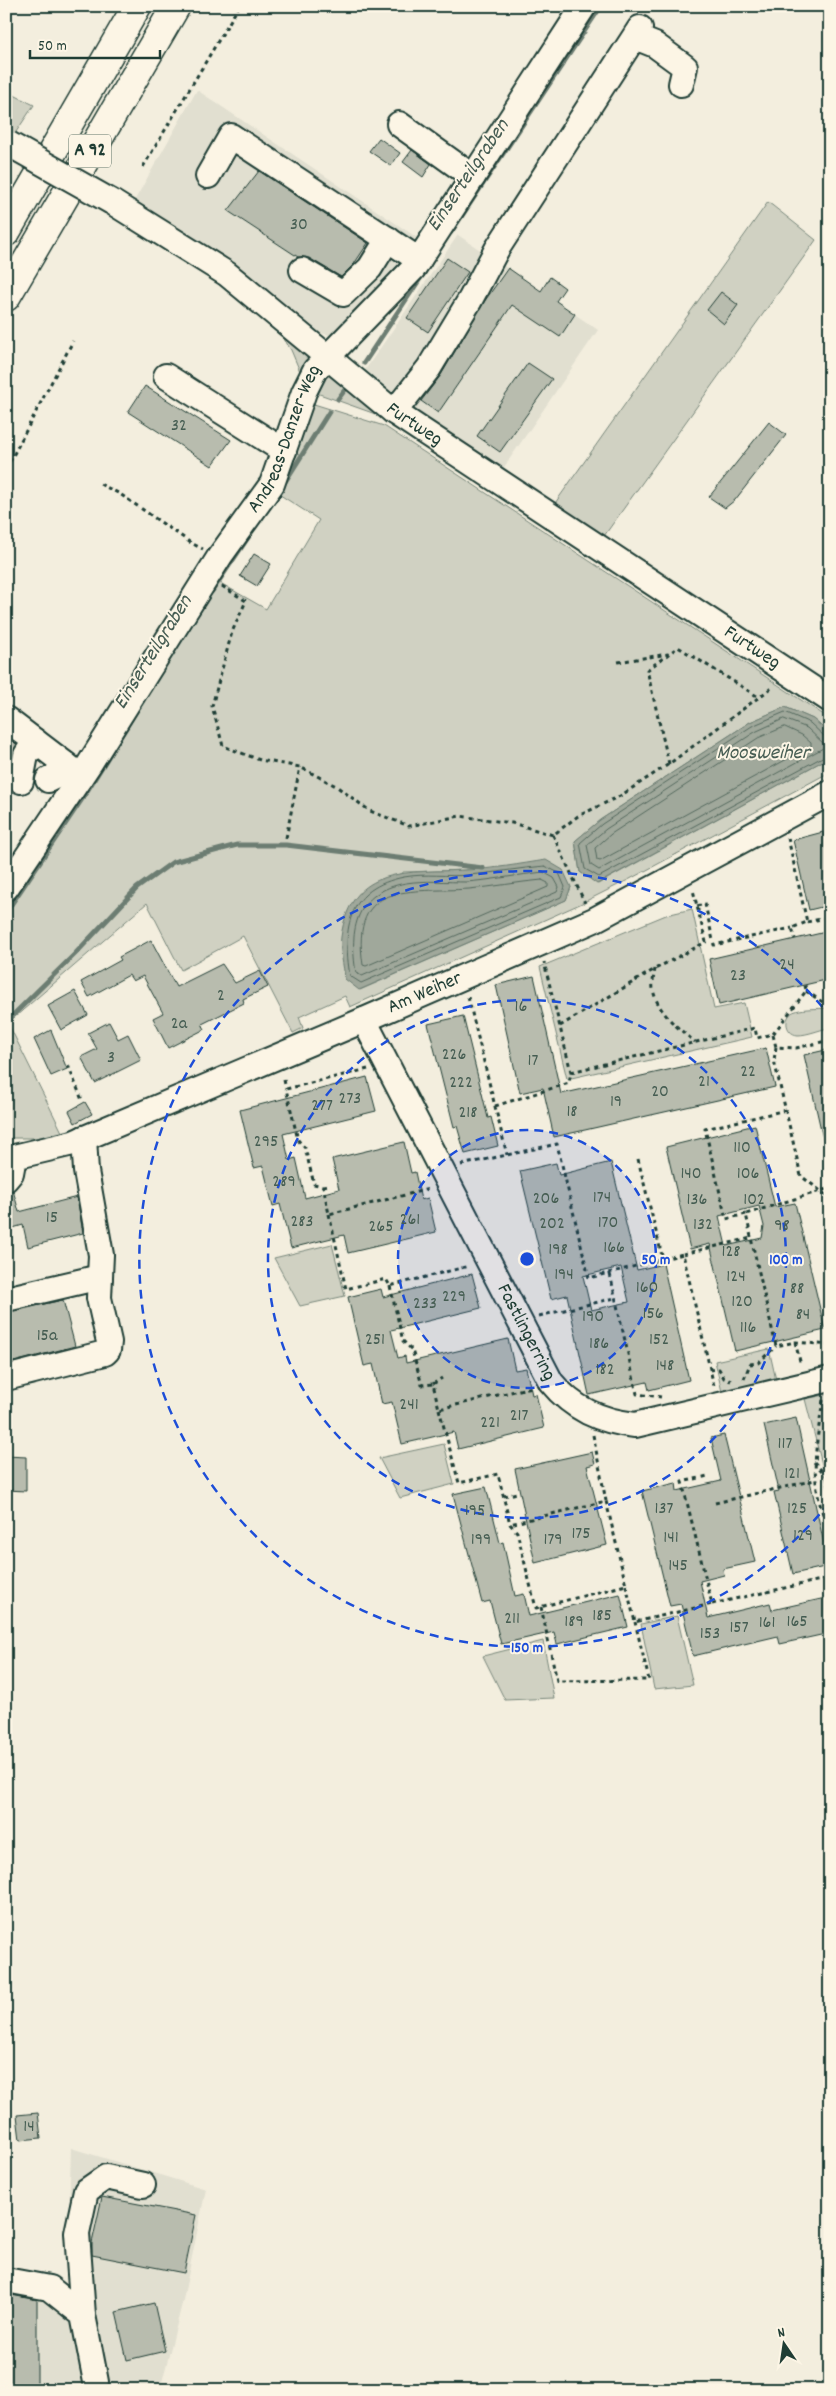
<svg xmlns="http://www.w3.org/2000/svg" width="836" height="2396" viewBox="0 0 836 2396" font-family="Dekko,sans-serif">
<rect width="100%" height="100%" fill="#f3eede"/>
<filter id="ink" filterUnits="userSpaceOnUse"><feTurbulence type="fractalNoise" baseFrequency=".02" numOctaves="2"/><feDisplacementMap in="SourceGraphic" scale="10" xChannelSelector="R" yChannelSelector="G"/><feConvolveMatrix kernelMatrix="1 2 1 2 8 2 1 2 1" color-interpolation-filters="sRGB"/></filter>
<g filter="url(#ink)">
<path fill="#e1dfd0" d="M197,90L416,237L393,274L336,336L309,331L132,205Z
M458,235L598,330L500,473L361,376Z
M71,2148L206,2189L183,2300L160,2390H6V2272L39,2273L73,2292L69,2217Z"/>
<path fill="#d0d1c2" stroke="#78877b" fill-rule="evenodd" d="M6,91L34,105L14,135L6,130Z
M768,202L816,240L604,536L553,506Z
M155,236L234,290L304,348C313,360 310,368 304,381L291,350L277,328L233,291Z
M327,374L334,375L381,416L311,391L323,375Z
M314,404L384,426L830,719V734L813,719L785,707L750,722L600,820L575,841L580,872L598,884L830,757V772L630,879L580,904L350,1007L345,996L299,1017L303,1028L293,1033L243,936L181,970L147,903L8,1023L65,1138H6V901L215,580L266,609L319,520L274,491ZM468,870L571,887L566,900L360,990L403,872Z
M692,909L714,1009L744,1003L752,1037L567,1079L540,967L666,915Z
M827,1008L830,1009L828,1028C819,1030 807,1035 798,1035C784,1034 783,1014 796,1011C805,1008 817,1009 827,1008Z
M332,1244L345,1296L300,1306L274,1258Z
M769,1349L776,1380L722,1392L715,1361Z
M830,1394V1495L805,1399Z
M444,1444L454,1484L400,1498L379,1458Z
M677,1616L693,1685L654,1689L641,1624Z
M543,1641L554,1698L505,1700L483,1656Z"/>
<path fill="#a0a89b" stroke="#6c7d72" d="M785,707L813,719L830,734V757L597,884L580,872L575,841L600,820L750,722Z
M546,860L563,870L571,887L566,900L359,990L345,979C344,966 339,950 341,937C351,864 409,873 466,870C493,869 520,864 546,860Z"/>
<g fill="none" stroke-linecap="round" stroke-linejoin="round">
<path stroke="#53685d" stroke-width="1" d="M784,719L807,728L824,744L825,747L599,870L591,865L587,845L606,829L755,732Z
M785,727L802,735L811,743V746L600,861L597,860L595,848L611,834L758,738Z
M830,738L825,737L810,723L785,712L752,726L602,824L580,843L585,869L599,877L830,753
M545,866L559,873L565,887L561,897L361,983L350,976C342,927 348,888 404,877C425,873 448,877 469,875C494,873 520,868 545,866Z
M543,872L554,878L559,887L557,892L362,976L356,973C349,929 355,892 406,883C425,880 447,882 467,882C492,880 518,875 543,872Z
M542,880L548,883V887L366,966L363,965C350,879 409,893 469,889C493,887 518,882 542,880Z"/>
<path stroke="#6c7d72" stroke-width="5" d="M451,232L601,6
M364,363L423,274
M338,399L347,387
M283,485L329,412
M212,591L249,536
M6,912L84,796L143,700
M6,1022L75,954L137,888L173,862L237,845H286L483,868"/>
</g>
<path fill="#b8bcae" stroke="#1f3d34" fill-rule="evenodd" d="M379,138L400,153L391,166L369,151Z
M412,150L431,164L423,177L403,162Z
M259,171L368,243L354,264L341,277L309,258L298,257L228,211Z
M447,258L468,272L428,332L407,318Z
M508,268L541,291L550,277L565,288L556,301L575,314L560,337L512,305L438,413L421,401L441,375L484,302Z
M721,292L738,305L724,324L707,310Z
M528,363L552,379L500,452L477,436Z
M145,386L231,440L212,466L128,412Z
M769,422L786,435L735,500L725,508L709,497Z
M254,554L271,564L257,586L240,576Z
M6,736L17,744L6,779Z
M823,832L824,836L830,835V905L809,910L793,840Z
M830,931V979L719,1005L709,959Z
M151,940L176,987L222,964L235,983L260,971L268,987L243,999L244,1003L202,1024L205,1029L168,1048L153,1018L163,1013L143,976L133,981L129,975L89,997L81,982L121,960L119,957Z
M534,976L561,1094L766,1048L775,1087L554,1137L543,1088L520,1093L496,985Z
M75,991L88,1015L61,1030L48,1006Z
M463,1016L488,1118L491,1117L498,1146L465,1154L457,1126L454,1127L428,1024Z
M109,1022L118,1039L128,1034L141,1060L95,1083L81,1057L97,1049L88,1033Z
M51,1030L67,1069L51,1076L34,1039Z
M830,1049V1143H824L804,1055Z
M367,1077L376,1111L283,1134L289,1160L296,1158L305,1198L339,1189L332,1159L404,1142L411,1173L415,1172L421,1200L428,1198L436,1232L348,1253L344,1235L291,1248L280,1204L273,1206L263,1166L254,1168L240,1110Z
M85,1102L92,1114L75,1123L69,1111Z
M755,1125L775,1207L795,1203L825,1330L735,1351L710,1244L690,1249L666,1147ZM759,1206L764,1226L762,1238L726,1246L719,1216Z
M611,1162L637,1270L663,1264L689,1380L649,1390L647,1382L589,1395L567,1295L551,1299L520,1171L556,1163L559,1175ZM621,1267L629,1302L591,1310L583,1276Z
M13,1190L19,1212L77,1197L83,1233L28,1247L23,1225L6,1230V1192Z
M472,1274L481,1308L391,1330L398,1358L405,1356L406,1363L508,1339L515,1370L526,1368L532,1395L536,1394L544,1428L458,1449L454,1432L402,1444L392,1402L382,1404L373,1364L364,1366L348,1297L381,1289L383,1297Z
M63,1300L75,1346L6,1364V1312Z
M796,1418L829,1566L793,1574L774,1492L779,1491L764,1425Z
M724,1435L755,1562L723,1569L724,1575L700,1581L708,1618L770,1603L772,1610L830,1597V1633L780,1644L778,1636L693,1656L681,1604L670,1606L642,1491L676,1483L677,1491L721,1481L711,1438Z
M592,1452L595,1464L587,1466L607,1545L535,1563L515,1469Z
M6,1456L26,1457V1491L6,1490Z
M486,1487L500,1543L503,1542L515,1596L524,1594L529,1616L620,1594L628,1627L557,1644L554,1632L501,1644L490,1601L482,1603L453,1494Z
M38,2113L41,2138L20,2140L17,2115Z
M102,2197L196,2215L184,2273L92,2255V2243Z
M6,2294L37,2300V2390H6Z
M154,2303L165,2351L127,2360L116,2312Z"/>
<g fill="none" stroke-linecap="round" stroke-linejoin="round">
<defs>
<g id="minor">
<path d="M635,37L655,45L685,67L681,84"/>
<path d="M399,124L473,177"/>
<path d="M208,176L231,136L419,260"/>
<path id="s1" d="M112,202L227,274L394,412L830,700"/>
<path d="M302,270L343,294L370,268L388,239"/>
<path d="M166,376L284,451"/>
<path d="M394,412L429,368L470,300L497,249L640,28"/>
<path d="M6,719L73,770L80,778"/>
<path d="M48,780L54,777L65,764"/>
<path d="M21,781L26,755L35,741"/>
<path id="s2" d="M6,888L90,763L220,556L272,484L304,392L315,370L413,269L584,6"/>
<path id="s3" d="M364,1020L551,1382C573,1409 600,1421 635,1425L830,1379"/>
<path id="s4" d="M6,1157H14L73,1143L364,1020L594,920L830,793"/>
<path d="M6,1179L11,1173L14,1157"/>
<path d="M6,1299L100,1277"/>
<path d="M6,1378L105,1353L108,1350L109,1342L99,1298L101,1255L86,1171L84,1138"/>
<path d="M6,2280L49,2288L83,2315L96,2382"/>
<path d="M83,2315L77,2233L86,2191L106,2177L143,2185"/>
</g>
<path id="highway" d="M6,232L137,6
M6,297L176,6"/>
</defs>
<use href="#minor" stroke="#1f3d34" stroke-width="28"/>
<use href="#highway" stroke="#1f3d34" stroke-width="31"/>
<path stroke="#1f3d34" stroke-width="3" stroke-dasharray="4 4" stroke-linecap="butt" d="M143,167L239,6
M6,469L73,341
M100,484L120,494L191,543L203,549
M222,586L246,601L232,632L212,706L223,746L260,760L300,767L336,786L370,811L409,826L460,816L512,823L553,835L578,816L620,796L669,764L774,686
M618,662L668,654
M669,764L647,670L678,647L760,698
M553,835L585,903
M286,838L300,767
M788,838L807,922L792,928L795,939
M697,906L705,904L714,945L792,928
M807,922L830,917
M655,969C654,975 652,984 653,989C657,1012 678,1028 695,1042
M806,991L830,1007
M468,997L507,1155
M560,1026L655,969L706,942L693,890
M773,1035L776,1047L796,1048L830,1040
M776,1047L774,1060L801,1176L830,1198
M68,1065L82,1100
M368,1069L286,1089L298,1140L305,1148L314,1184L323,1186L329,1214L429,1189
M571,1072L755,1028L757,1038L773,1034L806,991L805,985
M284,1080L286,1089
M495,1106L569,1083L571,1072L544,962
M638,1159L663,1260
M461,1165L557,1144L589,1278L683,1254L714,1386
M323,1186L329,1185
M329,1214L346,1289L386,1279L390,1286L469,1266
M746,1214L726,1219L705,1129L786,1110
M751,1237L746,1214L830,1188
M683,1254L751,1238L776,1346L795,1342L830,1345
M610,1274L637,1394L661,1397
M390,1286L403,1341L412,1350L422,1385L433,1384L439,1409L532,1387
M539,1316L615,1298
M795,1342L801,1365
M710,1370L719,1369L724,1378L731,1381
M744,1379L750,1364L758,1363L776,1346
M433,1384L442,1378
M823,1400C815,1452 808,1482 830,1532
M439,1409L459,1483L498,1474L510,1524L517,1532L536,1608L626,1585L606,1501L510,1524
M593,1435L606,1501
M814,1462L830,1480
M504,1496L517,1493
M715,1503L815,1480
M626,1585L635,1622L712,1604L682,1482L708,1476
M712,1604L830,1578
M541,1607L557,1681L649,1680L635,1622"/>
<use href="#minor" stroke="#fcf5e5" stroke-width="24"/>
<use href="#highway" stroke="#fcf5e5" stroke-width="28"/>
<defs>
<path id="minor-bridge" d="M9,144L112,202"/>
</defs>
<use href="#minor-bridge" stroke="#1f3d34" stroke-width="28" stroke-linecap="butt"/>
<use href="#minor-bridge" stroke="#fcf5e5" stroke-width="24"/>
</g>
</g>
<circle cx="527" cy="1259" r="129" fill="#1d4ed8" fill-opacity=".12"/>
<g fill="none" stroke="#1d4ed8" stroke-width="2.5" stroke-dasharray="9 6">
<circle cx="527" cy="1259" r="129"/>
<circle cx="527" cy="1259" r="259"/>
<path d="M829 1503A388 388 0 1 1 829 1015"/>
</g>
<g text-anchor="middle" dominant-baseline="central" stroke-width="4" stroke-linejoin="round" paint-order="stroke">
<g font-size="18" fill="#455d52">
<text x="299" y="225">30</text>
<text x="179" y="426">32</text>
<text x="787" y="965">24</text>
<text x="738" y="976">23</text>
<text x="221" y="996">2</text>
<text x="521" y="1007">16</text>
<text x="179" y="1024">2a</text>
<text x="454" y="1055">226</text>
<text x="111" y="1058">3</text>
<text x="533" y="1061">17</text>
<text x="748" y="1072">22</text>
<text x="704" y="1082">21</text>
<text x="461" y="1083">222</text>
<text x="660" y="1092">20</text>
<text x="350" y="1099">273</text>
<text x="616" y="1102">19</text>
<text x="322" y="1106">277</text>
<text x="572" y="1112">18</text>
<text x="468" y="1113">218</text>
<text x="266" y="1142">295</text>
<text x="742" y="1148">110</text>
<text x="691" y="1174">140</text>
<text x="748" y="1174">106</text>
<text x="284" y="1182">289</text>
<text x="602" y="1198">174</text>
<text x="546" y="1199">206</text>
<text x="697" y="1200">136</text>
<text x="754" y="1200">102</text>
<text x="52" y="1218">15</text>
<text x="410" y="1220">261</text>
<text x="302" y="1222">283</text>
<text x="608" y="1223">170</text>
<text x="552" y="1224">202</text>
<text x="703" y="1225">132</text>
<text x="782" y="1226">98</text>
<text x="381" y="1227">265</text>
<text x="614" y="1248">166</text>
<text x="558" y="1250">198</text>
<text x="731" y="1252">128</text>
<text x="564" y="1275">194</text>
<text x="736" y="1277">124</text>
<text x="647" y="1288">160</text>
<text x="797" y="1289">88</text>
<text x="454" y="1297">229</text>
<text x="742" y="1302">120</text>
<text x="425" y="1304">233</text>
<text x="653" y="1314">156</text>
<text x="803" y="1315">84</text>
<text x="593" y="1317">190</text>
<text x="748" y="1328">116</text>
<text x="47" y="1336">15a</text>
<text x="375" y="1340">251</text>
<text x="659" y="1340">152</text>
<text x="599" y="1344">186</text>
<text x="665" y="1366">148</text>
<text x="605" y="1370">182</text>
<text x="409" y="1405">241</text>
<text x="519" y="1416">217</text>
<text x="490" y="1423">221</text>
<text x="785" y="1444">117</text>
<text x="792" y="1474">121</text>
<text x="664" y="1509">137</text>
<text x="797" y="1509">125</text>
<text x="475" y="1511">195</text>
<text x="581" y="1534">175</text>
<text x="803" y="1536">129</text>
<text x="671" y="1538">141</text>
<text x="481" y="1540">199</text>
<text x="553" y="1540">179</text>
<text x="678" y="1566">145</text>
<text x="602" y="1616">185</text>
<text x="512" y="1619">211</text>
<text x="574" y="1622">189</text>
<text x="797" y="1622">165</text>
<text x="767" y="1623">161</text>
<text x="739" y="1628">157</text>
<text x="710" y="1634">153</text>
<text x="29" y="2127">14</text>
</g>
<rect fill="#fcf5e5" stroke="#617469" stroke-width="1" x="69" y="134.5" width="42" height="33" rx="4"/>
<g font-size="19" font-weight="bold" fill="#1f3d34">
<text x="90" y="151">A 92</text>
</g>
<g font-size="20" fill="#1f3d34" stroke="#fcf5e5">
<text stroke="none"><textPath href="#s1" startOffset="376">Furtweg</textPath></text>
<text stroke="none"><textPath href="#s2" startOffset="530">Andreas-Danzer-Weg</textPath></text>
<text stroke="none"><textPath href="#s1" startOffset="781">Furtweg</textPath></text>
<text stroke="none"><textPath href="#s4" startOffset="451">Am Weiher</textPath></text>
<text stroke="none"><textPath href="#s3" startOffset="352">Fastlingerring</textPath></text>
</g>
<g font-size="21" font-style="italic" fill="#465d53" stroke="#fcf5e5">
<text transform="translate(469 176) rotate(-56)">Einserteilgraben</text>
<text transform="translate(154 653) rotate(-58)">Einserteilgraben</text>
<text x="763" y="754">Moosweiher</text>
</g>
</g>
<circle cx="527" cy="1259" r="8" fill="#1d4ed8" stroke="#fcf5e5" stroke-width="2.5"/>
<g font-size="15" text-anchor="middle" font-weight="bold" fill="#1d4ed8" stroke="#fcf5e5" stroke-width="4" stroke-linejoin="round" paint-order="stroke">
<text x="656" y="1264">50 m</text>
<text x="786" y="1264">100 m</text>
<text x="527" y="1652">150 m</text>
</g>
<rect width="836" height="2396" fill="none" stroke="#fcf5e5" stroke-width="25"/>
<rect x="12" y="12" width="811" height="2371" fill="none" stroke="#1f3d34" stroke-width="2" filter="url(#ink)"/>
<g transform="translate(784 2344) rotate(347)" stroke="#fcf5e5" stroke-width="4" paint-order="stroke">
<path d="M0-4L9 19L0 12L-9 19Z" fill="#1f3d34"/>
<text y="-8" font-size="14" font-weight="bold" text-anchor="middle" fill="#1f3d34">N</text>
</g>
<path d="M30 50v8h130v-8" fill="none" stroke="#1f3d34" stroke-width="2.5"/>
<text x="38" y="50" font-size="15" fill="#1f3d34" stroke="#fcf5e5" stroke-width="4" paint-order="stroke">50 m</text>
</svg>
